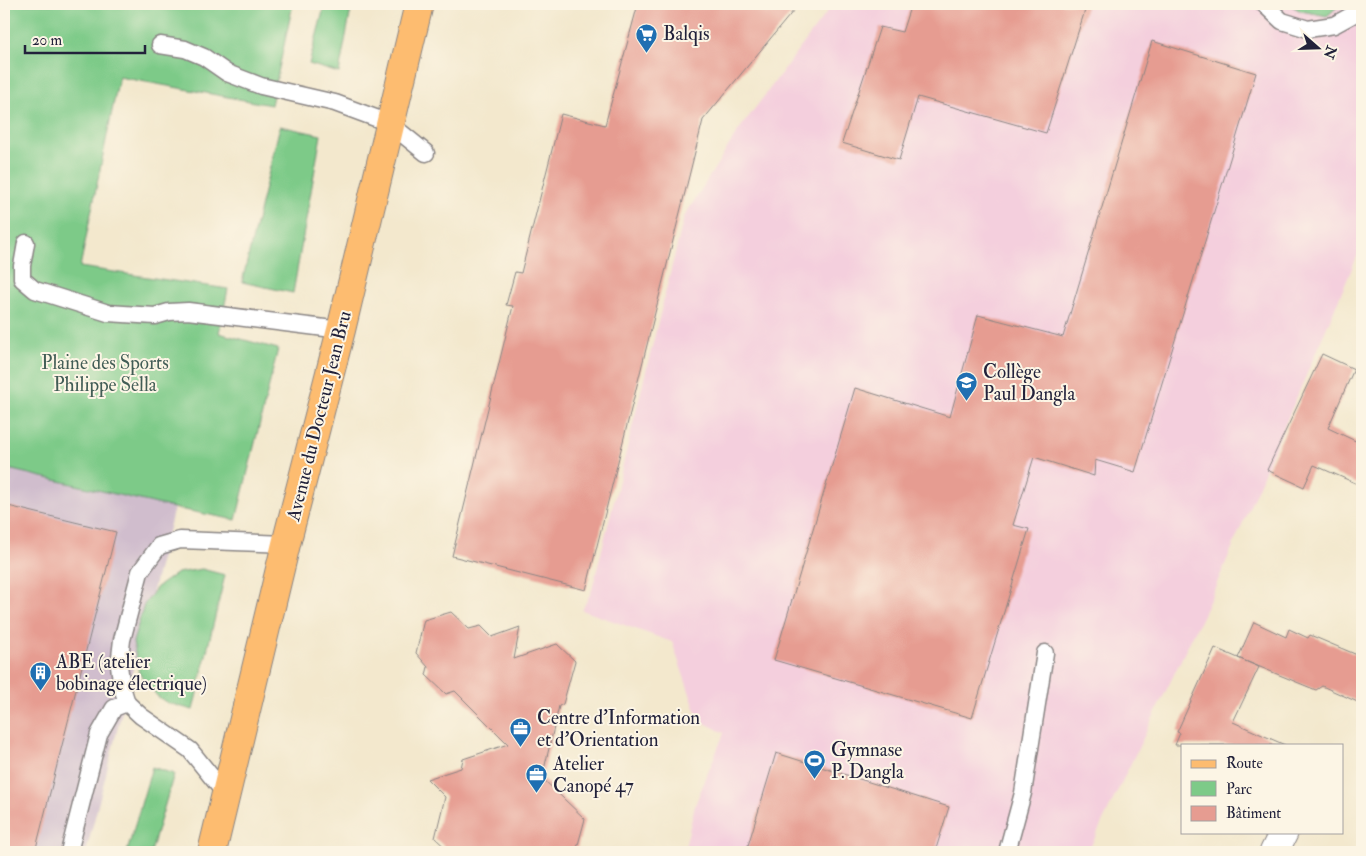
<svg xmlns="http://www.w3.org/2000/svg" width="1366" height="856" viewBox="0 0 1366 856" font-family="'IM FELL Double Pica',serif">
<rect width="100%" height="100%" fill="#fcf5e5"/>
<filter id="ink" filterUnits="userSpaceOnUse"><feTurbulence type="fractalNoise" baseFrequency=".02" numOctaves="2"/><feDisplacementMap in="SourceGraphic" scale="10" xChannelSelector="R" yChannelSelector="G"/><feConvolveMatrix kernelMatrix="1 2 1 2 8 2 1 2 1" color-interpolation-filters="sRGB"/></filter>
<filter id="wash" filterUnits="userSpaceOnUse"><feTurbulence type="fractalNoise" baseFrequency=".0096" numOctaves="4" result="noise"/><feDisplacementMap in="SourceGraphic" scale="20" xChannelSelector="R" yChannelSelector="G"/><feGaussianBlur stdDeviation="1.12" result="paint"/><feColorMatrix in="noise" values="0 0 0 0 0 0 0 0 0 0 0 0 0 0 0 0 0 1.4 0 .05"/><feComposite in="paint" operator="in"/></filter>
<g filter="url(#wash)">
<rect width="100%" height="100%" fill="#f3e8cd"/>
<path fill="#f4cfdd" d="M833,4H1362V245L1208,604L1088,852H684L695,805L724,733L699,720L672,642L582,610L592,590L684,217L738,131Z"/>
<path fill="#d0bdcd" d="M4,468L174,508L86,852H4Z"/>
<path fill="#7dca88" stroke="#507662" d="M4,4H293L271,105L119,77L80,267L228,289L219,333L278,349L236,520L174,508L4,468Z
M325,4H352L339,73L309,64Z
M1288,4H1341L1327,16L1301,11Z
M280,126L321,135L293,293L242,282Z
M202,569L225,575L193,710L168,703L158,697L139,673L133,642L144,605L157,587L177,573Z
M152,767L174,774L151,852H127Z"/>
<g id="blocks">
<path fill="#e69c91" d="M638,4H799L703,120L586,590L452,556L513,306L506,305L515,272L521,273L561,114L605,125Z
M911,4H1087L1046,133L918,97L899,160L842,143L880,27L902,32Z
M1152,41L1256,73L1135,472L1095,460L1094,476L1034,457L1013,525L1029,529L972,718L774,660L855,388L950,417L978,315L1063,337Z
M1322,354L1354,369L1328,428L1362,444V486L1314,465L1304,487L1267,470Z
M4,505L116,532L35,852H4Z
M451,612L469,629L481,626L492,637L520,627L514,659L557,644L575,661L563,704L559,706L542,778L585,819L576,852H450L435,838L445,797L427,779L461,768L463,759L508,744L455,691L446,694L426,675L428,667L416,653L424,620Z
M1254,622L1286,637L1289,629L1308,638L1310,635L1362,657V704L1322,686L1316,690L1238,658Z
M1215,648L1259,667L1233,722L1285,745H1175L1180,733L1177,732Z
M776,753L949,807L935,852H746Z"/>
</g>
</g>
<g filter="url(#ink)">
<use href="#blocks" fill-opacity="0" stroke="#8a8584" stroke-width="1"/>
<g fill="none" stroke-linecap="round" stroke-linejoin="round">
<defs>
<path id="service" d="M1264,4L1282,21L1308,29L1334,25L1354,14L1362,5
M160,45L185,49L204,57L227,73L261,86L335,103L389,123L426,153
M26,243L22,266V279L35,290L108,313L155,316L169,312L188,311L341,330
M227,796L190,750L141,716L127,703L122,687L119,666L122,640L140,572L159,546L180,540L286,544
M69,852L99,734L114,708L127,703
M1007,852L1023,793L1045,653"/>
<path id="minor" d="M1274,852L1284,832"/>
<path id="primary" d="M212,852L286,544L341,330L419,4"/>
</defs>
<use href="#service" stroke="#8a8584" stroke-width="19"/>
<use href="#minor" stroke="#8a8584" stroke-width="30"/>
<use href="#primary" stroke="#8a8584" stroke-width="30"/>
<use href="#service" stroke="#fff" stroke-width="16"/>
<use href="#minor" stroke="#fff" stroke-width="28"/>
<use href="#primary" stroke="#fdbc70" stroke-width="28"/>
</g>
</g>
<defs>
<symbol id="supermarket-pin" viewBox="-11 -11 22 30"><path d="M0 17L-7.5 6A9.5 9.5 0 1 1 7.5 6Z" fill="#1f6fb2" stroke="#fcf5e5"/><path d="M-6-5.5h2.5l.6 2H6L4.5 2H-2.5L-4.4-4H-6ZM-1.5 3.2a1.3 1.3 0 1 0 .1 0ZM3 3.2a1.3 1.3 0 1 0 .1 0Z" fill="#fff"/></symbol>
<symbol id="school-pin" viewBox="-11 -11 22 30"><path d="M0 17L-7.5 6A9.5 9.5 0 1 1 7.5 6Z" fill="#1f6fb2" stroke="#fcf5e5"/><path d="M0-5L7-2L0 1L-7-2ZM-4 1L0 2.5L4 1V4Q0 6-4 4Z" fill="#fff"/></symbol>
<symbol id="building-pin" viewBox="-11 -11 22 30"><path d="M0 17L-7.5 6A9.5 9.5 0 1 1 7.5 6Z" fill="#1f6fb2" stroke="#fcf5e5"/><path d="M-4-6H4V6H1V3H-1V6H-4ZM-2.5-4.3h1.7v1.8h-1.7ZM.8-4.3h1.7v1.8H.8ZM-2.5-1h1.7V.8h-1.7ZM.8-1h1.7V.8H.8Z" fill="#fff"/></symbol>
<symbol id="office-pin" viewBox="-11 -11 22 30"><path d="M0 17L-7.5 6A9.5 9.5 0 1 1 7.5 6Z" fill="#1f6fb2" stroke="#fcf5e5"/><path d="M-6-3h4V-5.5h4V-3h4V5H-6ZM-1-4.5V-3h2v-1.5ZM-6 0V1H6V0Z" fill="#fff"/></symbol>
<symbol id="stadium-pin" viewBox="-11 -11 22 30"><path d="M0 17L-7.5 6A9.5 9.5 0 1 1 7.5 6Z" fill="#1f6fb2" stroke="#fcf5e5"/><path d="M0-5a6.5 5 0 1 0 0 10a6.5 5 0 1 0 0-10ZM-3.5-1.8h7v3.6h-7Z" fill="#fff"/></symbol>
</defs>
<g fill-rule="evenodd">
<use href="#supermarket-pin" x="634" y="22" width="25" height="34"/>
<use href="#school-pin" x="954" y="370" width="25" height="34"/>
<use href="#building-pin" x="28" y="660" width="25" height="34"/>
<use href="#office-pin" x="508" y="716" width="25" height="34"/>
<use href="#stadium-pin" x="802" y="748" width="25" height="34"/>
<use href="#office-pin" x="524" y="762" width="25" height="34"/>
</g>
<g text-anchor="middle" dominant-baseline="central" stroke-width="4" stroke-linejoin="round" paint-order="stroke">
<g font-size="19" fill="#22223b" stroke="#fcf5e5" text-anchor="start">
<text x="663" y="34">Balqis</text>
<text x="983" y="372">Collège<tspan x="983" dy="22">Paul Dangla</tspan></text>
<text x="56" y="662">ABE (atelier<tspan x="56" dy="22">bobinage électrique)</tspan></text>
<text x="537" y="718">Centre d'Information<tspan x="537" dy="22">et d'Orientation</tspan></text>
<text x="831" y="750">Gymnase<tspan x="831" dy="22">P. Dangla</tspan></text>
<text x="553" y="764">Atelier<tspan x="553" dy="22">Canopé 47</tspan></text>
</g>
<g font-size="19" fill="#425d56" stroke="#fcf5e5">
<text x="105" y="363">Plaine des Sports<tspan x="105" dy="22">Philippe Sella</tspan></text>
</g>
<g font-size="19" fill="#22223b" stroke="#fcf5e5">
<text transform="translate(319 416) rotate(-76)">Avenue du Docteur Jean Bru</text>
</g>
</g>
<rect width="1366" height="856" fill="none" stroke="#fcf5e5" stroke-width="20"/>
<rect x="1181" y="744" width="162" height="90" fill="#fcf5e5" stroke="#a5a1a1"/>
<rect x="1191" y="760" width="25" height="8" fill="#fdbc70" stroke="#a5a1a1"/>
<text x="1226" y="768" font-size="15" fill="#22223b">Route</text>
<rect x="1191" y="781" width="25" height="15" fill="#7dca88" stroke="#a5a1a1"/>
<text x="1226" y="794" font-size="15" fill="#22223b">Parc</text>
<rect x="1191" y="806" width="25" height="15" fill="#e69c91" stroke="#a5a1a1"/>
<text x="1226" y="818" font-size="15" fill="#22223b">Bâtiment</text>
<g transform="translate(1318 48) rotate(110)" stroke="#fcf5e5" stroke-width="4" paint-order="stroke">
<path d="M0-4L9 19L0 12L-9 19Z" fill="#22223b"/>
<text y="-8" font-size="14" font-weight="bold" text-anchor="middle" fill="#22223b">N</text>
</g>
<path d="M25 45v8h120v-8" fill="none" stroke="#22223b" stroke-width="2.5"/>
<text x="32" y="45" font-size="15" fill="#22223b" stroke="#fcf5e5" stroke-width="4" paint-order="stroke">20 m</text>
</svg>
